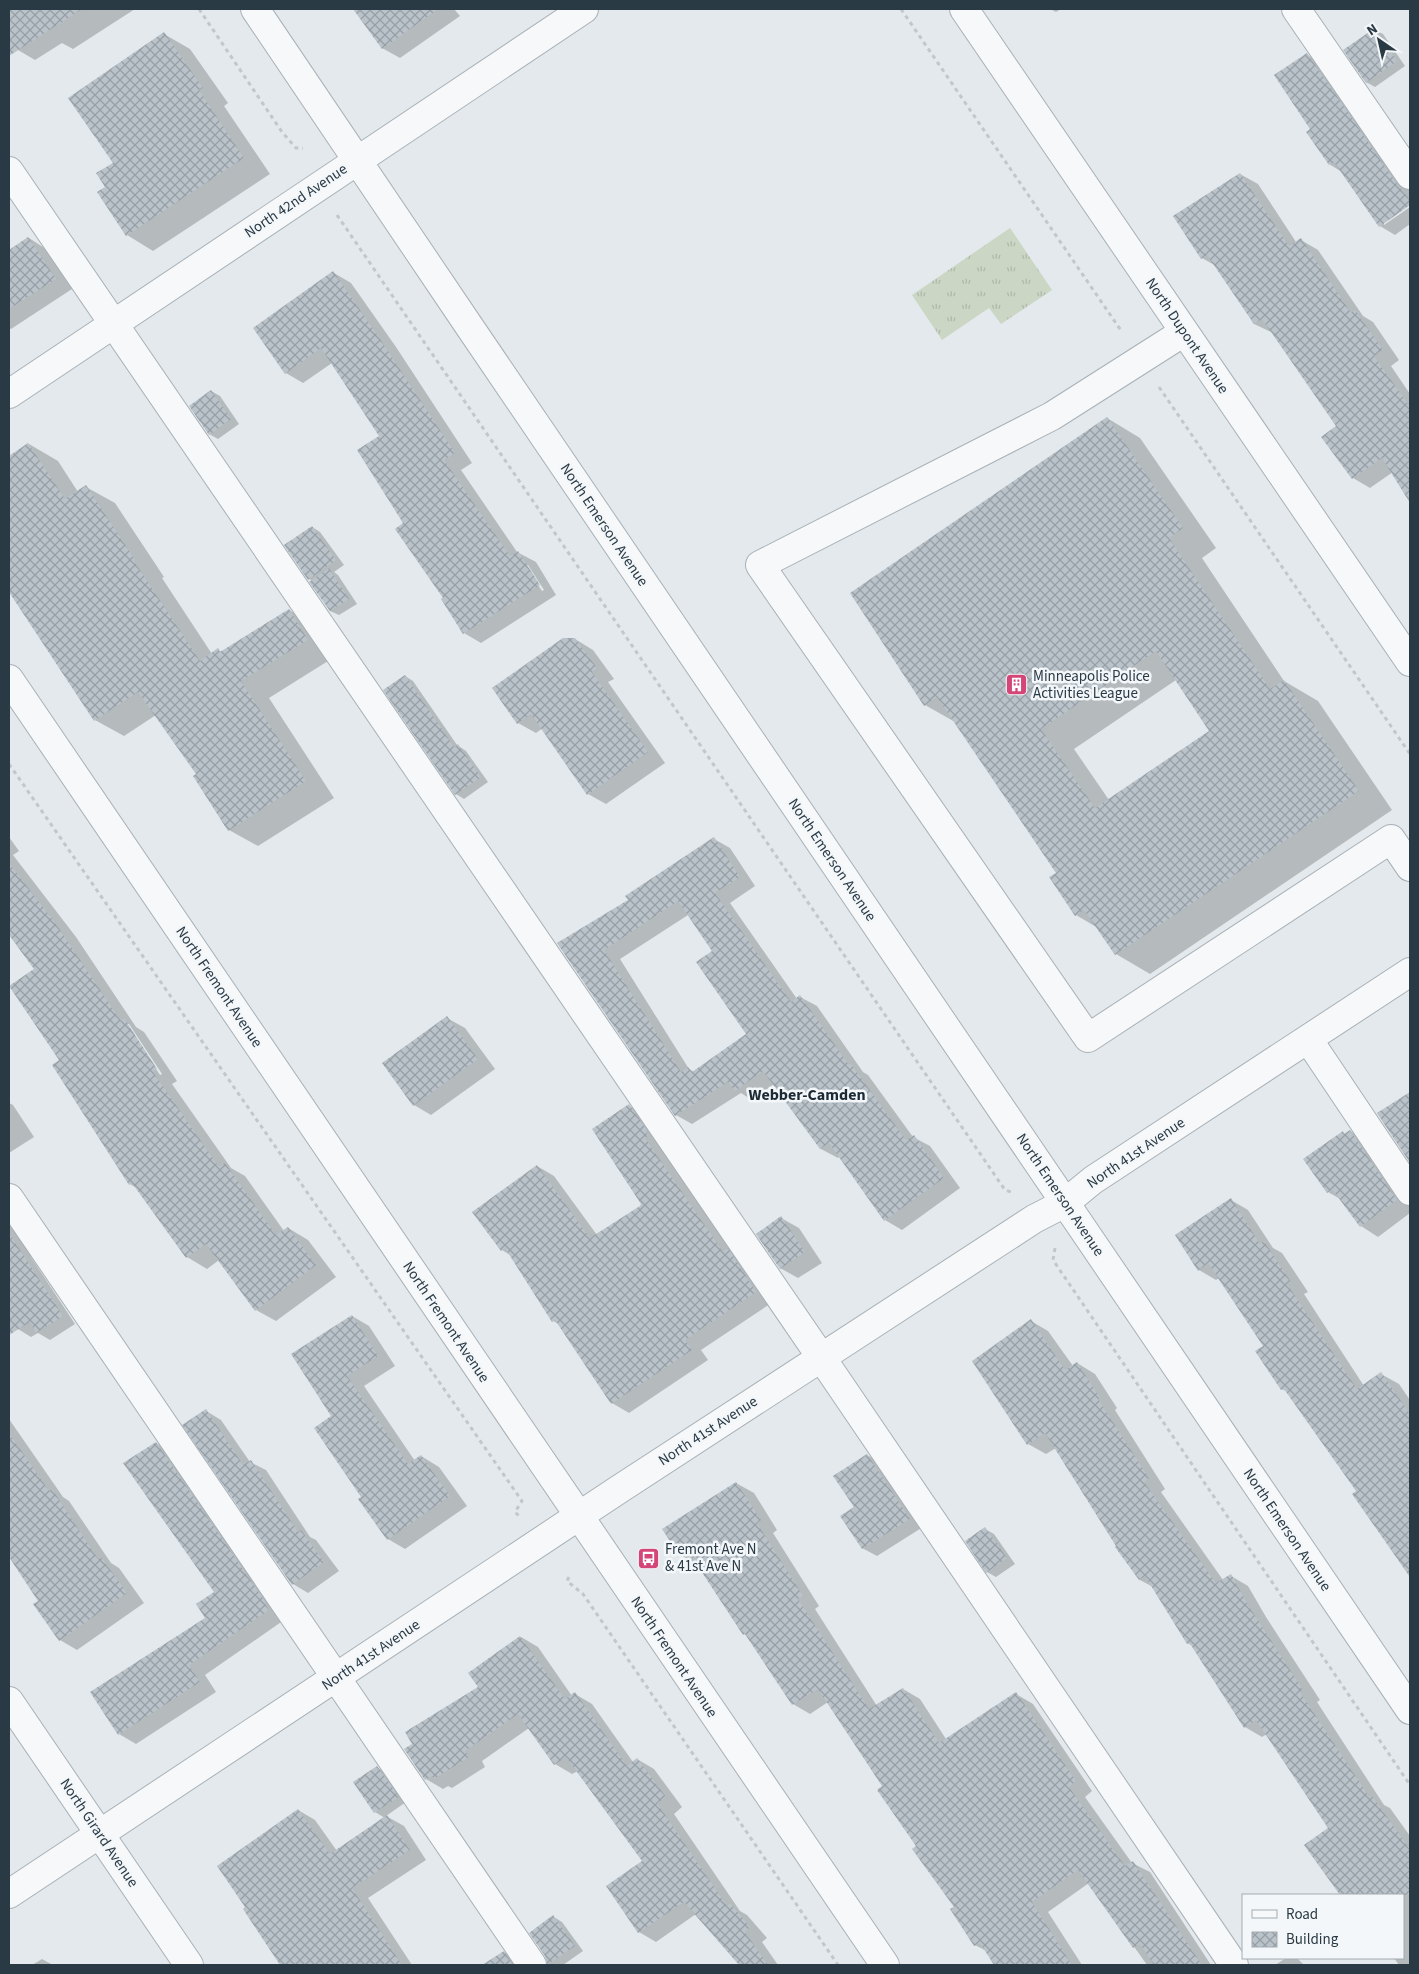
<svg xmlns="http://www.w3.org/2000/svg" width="1419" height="1974" viewBox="0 0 1419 1974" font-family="'Source Sans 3',sans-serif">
<defs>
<pattern id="grass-tufts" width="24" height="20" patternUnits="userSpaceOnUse" patternTransform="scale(1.25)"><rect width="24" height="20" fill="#ccd6c4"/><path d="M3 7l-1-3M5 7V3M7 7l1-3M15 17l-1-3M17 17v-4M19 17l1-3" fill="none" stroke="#afb8aa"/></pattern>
<pattern id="building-cross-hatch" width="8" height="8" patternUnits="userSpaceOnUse" patternTransform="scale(1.25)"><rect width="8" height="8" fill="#bac3ca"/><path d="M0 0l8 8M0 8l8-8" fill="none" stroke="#979fa6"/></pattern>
</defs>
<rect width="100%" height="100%" fill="#e3e9ec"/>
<path fill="url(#grass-tufts)" d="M1010,228L1052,290L1001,324L989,308L942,340L912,295Z"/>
<path fill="#0003" fill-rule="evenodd" d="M18,9H135L73,49L62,43L35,60L18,50L9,36V15Z
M355,9H454L460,16L400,58L382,48Z
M1050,9H1061L1056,12Z
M1375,30L1383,34L1405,66L1375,87L1366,82Z
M164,34L190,49L228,103L224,106L270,174L153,251L127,235L99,193L107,187Z
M1308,55L1323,64L1410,191V203L1384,222V225L1410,207V224L1395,235L1380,226L1342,172L1329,164L1311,130Z
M1240,174L1258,184L1296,242L1301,240L1318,250L1363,316L1373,322L1399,360L1391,366L1410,394V501L1393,472L1370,488L1353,478L1337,427L1273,333L1254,324L1216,266L1202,258Z
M29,238L46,249L72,289L11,329L9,328V251Z
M334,273L351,283L396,347L472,463L461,470L517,552L536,562L556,595L481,643L464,633L444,598L405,523L381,436L332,363L303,383L286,373ZM525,565H528L544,590L542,591Z
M211,391L220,396L239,424L218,439L209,434Z
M1107,418L1140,438L1216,548L1202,558L1284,681L1318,701L1392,810L1150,974L1116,954L1098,928L1076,915L1057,873L955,722L925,705ZM1176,680L1211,731L1109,800L1074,749Z
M29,444L58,461L78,492L86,487L115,503L164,577L162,578L212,654L218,650L222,652L289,610L318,627L336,656L269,698L334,798L258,846L229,830L198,774L156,715L124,736L95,720L9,590V457Z
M312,527L320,532L344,565L334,572L338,575L357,604L339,615L330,611L313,581L309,579Z
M575,639L593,650L614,679L608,682L665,763L606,804L588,794L543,728L536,733L518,723Z
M405,676L413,681L457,745L466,751L488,782L464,799L456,794Z
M9,837L19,851L13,855L76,937L136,1027L144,1032L177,1081L172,1084L231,1168L245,1176L284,1231L288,1228L308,1240L336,1277L276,1321L256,1310L219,1260L207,1269L187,1257L138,1189L130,1184L36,969L9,933ZM126,1024H129L162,1074L160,1075Z
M714,839L730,848L755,886L730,903L797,999L800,997L817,1006L863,1072L868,1075L913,1137L930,1146L960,1188L902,1230L885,1220L840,1156L838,1158L821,1149L774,1084L752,1100L741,1093L692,1124L676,1115L558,944L630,901ZM688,915L713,952L748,1034L694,1072L689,1069L620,959Z
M447,1018L465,1028L495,1069L431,1115L414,1105Z
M9,1103L13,1105L34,1137L9,1153Z
M1409,1105L1410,1107V1161L1378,1114Z
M629,1106L646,1116L664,1146L661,1148L733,1253L745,1260L773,1302L701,1350L708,1360L629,1413L612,1403L561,1325L553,1321L510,1255L502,1250L537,1166L554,1176L597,1235L641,1206L642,1203Z
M1350,1131L1368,1142L1410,1205V1213L1378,1237L1361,1226L1342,1200L1328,1192L1343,1133L1345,1134Z
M1231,1200L1248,1210L1273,1248L1282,1253L1308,1292L1304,1294L1364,1386L1381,1374L1399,1384L1410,1400V1577L1354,1494L1358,1491L1289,1393L1282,1389L1265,1346L1219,1278L1216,1280L1199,1270Z
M9,1215L35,1255L31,1257L75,1324L50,1340L38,1333L31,1337L18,1329L9,1315Z
M781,1218L799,1228L822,1263L798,1278L780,1268Z
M352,1316L369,1326L395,1366L364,1386L415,1461L421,1456L439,1467L467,1506L405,1549L388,1539L363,1497L332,1417Z
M1031,1321L1048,1331L1073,1366L1077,1363L1095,1374L1117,1408L1115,1410L1165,1489L1161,1492L1223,1580L1231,1576L1248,1586L1266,1617L1320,1700L1317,1702L1384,1805L1390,1808L1410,1836V1965H1399L1394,1958H1403V1895H1348L1344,1890L1330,1828L1267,1734L1262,1737L1245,1727L1193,1646L1187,1643L1153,1587L1140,1580L1117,1547L1056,1448L1046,1454L1028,1444Z
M206,1411L221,1420L250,1462L266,1470L310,1537L316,1540L339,1571L308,1593L293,1584Z
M9,1419L63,1497L69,1501L111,1563L119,1568L144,1603L77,1650L60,1640L39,1601L9,1555Z
M156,1443L173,1453L284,1620L205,1675L216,1692L136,1744L119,1734L92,1692L207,1618L215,1592Z
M867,1455L881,1463L923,1527L877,1556L862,1548L856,1507Z
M736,1483L754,1493L777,1530L773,1533L819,1606L815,1609L877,1706L903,1689L920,1699L946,1739L1016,1694L1033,1704L1092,1791L1085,1797L1132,1863L1150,1872L1211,1965H1147L1089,1883L1048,1912L1082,1965H996L988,1952L975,1945L956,1907L917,1847L884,1786L828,1702L810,1714L793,1704L698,1565L681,1555Z
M985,1529L994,1534L1015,1564L996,1577L987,1572Z
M521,1637L538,1647L572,1696L575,1694L592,1704L633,1762L637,1759L654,1769L682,1807L674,1814L740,1911L747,1915L767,1938L762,1942L778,1965H740L696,1914L656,1942L639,1932L644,1862L578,1771L572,1774L555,1764L529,1728L482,1761L485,1767L452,1788L448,1786L443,1789L426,1779L480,1687Z
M377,1768L386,1772L406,1802L386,1816L404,1826L426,1860L368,1898L412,1965H282L244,1909L298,1810L315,1820L337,1851L385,1818L375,1812Z
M554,1917L562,1922L583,1951L563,1965H549L546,1956Z
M504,1952L523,1965H484Z
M1286,1958H1297L1304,1965H1275Z
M42,1959L53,1965H32Z"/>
<path fill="url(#building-cross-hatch)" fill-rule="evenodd" d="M9,9H82L9,56Z
M353,9H438L382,49Z
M1375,28L1397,61L1366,83L1343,50Z
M164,32L203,88L199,90L244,158L126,236L97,192L105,187L96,173L113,163L68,98Z
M1307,53L1397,184L1410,200V205L1379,227L1334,162L1329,165L1306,132L1310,129L1274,75Z
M1240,173L1289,246L1301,238L1351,313L1355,310L1383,350L1374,356L1410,407V503L1382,458L1352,479L1321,437L1336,426L1262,319L1254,324L1207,255L1201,259L1173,216Z
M28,237L56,279L9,309V250Z
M333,271L378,336L455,453L444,460L510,556L518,551L540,585L463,634L441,599L443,598L395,529L403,523L357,450L379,436L321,348L285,374L253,328Z
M211,390L231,419L209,435L189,406Z
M1107,417L1183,528L1169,538L1270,689L1284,680L1359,791L1115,955L1084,910L1075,916L1049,877L1056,873L937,697L924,706L850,593ZM1156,651L1209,731L1095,808L1041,729Z
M28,443L65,499L86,485L135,560L134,561L200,661L218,648L220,652L289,609L308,640L241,681L306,781L228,831L193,776L196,774L138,692L94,721L9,592V456Z
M312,526L336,560L308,580L284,545Z
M329,568L349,599L330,611L309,582Z
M563,638H575L597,668L592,672L648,752L587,795L531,714L517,724L492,688Z
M405,675L454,747L458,744L481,777L455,795L383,690Z
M714,837L740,877L715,893L791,1002L800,995L849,1065L851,1064L906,1140L914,1135L944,1178L884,1221L829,1143L820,1149L763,1071L735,1091L728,1082L675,1116L557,943L628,900L625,896ZM678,901L712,951L696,962L746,1034L692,1072L688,1067L681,1072L604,950Z
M9,863L56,924L121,1021L124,1018L157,1069L153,1072L219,1167L225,1163L276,1235L288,1227L316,1265L255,1311L206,1244L186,1258L132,1183L129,1185L52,1065L59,1060L9,986L34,969L9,935Z
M447,1016L478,1059L413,1106L382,1063Z
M1410,1092V1163L1377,1113Z
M629,1104L648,1132L646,1133L648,1136L645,1138L723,1252L728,1248L756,1292L685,1340L692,1350L611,1404L555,1320L552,1322L505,1248L501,1251L472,1212L537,1165L590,1238L640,1206L641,1204L592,1129Z
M1350,1130L1397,1200L1360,1227L1332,1189L1327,1193L1303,1159L1343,1131L1344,1134Z
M1231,1198L1260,1244L1264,1241L1291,1282L1287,1284L1357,1389L1381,1372L1410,1414V1577L1352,1494L1356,1491L1284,1389L1281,1390L1255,1351L1263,1346L1208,1263L1198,1271L1175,1235Z
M781,1216L805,1252L780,1269L756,1234Z
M9,1233L63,1316L36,1333L30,1322L9,1335Z
M352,1315L378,1356L347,1376L408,1464L421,1455L450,1496L387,1540L358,1499L361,1497L314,1428L331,1416L291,1354Z
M1031,1319L1065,1370L1077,1362L1100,1398L1098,1399L1149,1478L1144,1482L1216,1583L1231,1574L1248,1605L1303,1690L1300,1692L1370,1798L1372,1796L1410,1849V1895H1340L1304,1845L1328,1828L1256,1720L1244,1728L1189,1642L1187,1644L1145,1576L1139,1580L1115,1547L1116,1546L1045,1433L1027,1445L972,1361Z
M206,1409L243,1465L251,1460L298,1532L301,1530L324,1562L292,1585L182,1425Z
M9,1433L49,1491L52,1489L98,1559L101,1557L127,1593L59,1641L33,1604L38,1601L9,1557Z
M156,1442L266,1603L265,1604L269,1610L189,1665L200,1682L118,1735L90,1692L205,1618L196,1604L214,1592L123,1463Z
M867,1454L910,1519L862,1549L840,1516L854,1507L833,1476Z
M736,1482L761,1520L757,1523L803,1596L798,1599L869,1709L903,1688L939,1743L1016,1692L1076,1781L1069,1787L1125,1866L1133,1861L1202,1965H1154L1140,1944L1133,1948L1078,1870L1032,1902L1072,1965H994L980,1943L974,1946L950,1909L954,1907L912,1849L916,1846L877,1790L882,1786L818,1689L792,1705L745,1634L743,1635L688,1551L680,1556L662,1529Z
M985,1527L1007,1558L986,1573L965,1541Z
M520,1636L565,1699L575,1692L627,1766L637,1758L666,1797L657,1803L727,1906L730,1903L750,1927L745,1932L768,1965H739L684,1902L638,1933L606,1886L642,1861L566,1757L554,1765L518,1714L465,1751L469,1757L434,1779L432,1776L425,1780L404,1749L412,1744L405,1732L478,1687L468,1673Z
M377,1766L399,1797L374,1813L353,1782Z
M298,1809L330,1854L387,1815L410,1850L352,1888L402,1965H280L243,1909L245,1907L217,1866Z
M553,1915L575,1946L547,1965L545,1956L529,1933Z
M504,1951L513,1965H482Z"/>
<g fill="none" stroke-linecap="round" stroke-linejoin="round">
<defs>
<path id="minor" d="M255,9L469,326L1410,1710
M964,9L1410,662
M1296,9L1410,175
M9,171L821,1357L1234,1965
M1184,332L1052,416L760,565L1088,1038L1391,839L1410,867
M9,394L584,9
M9,679L885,1965
M1308,1039L1410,1191
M9,1198L532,1965
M9,1701L189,1965
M9,1894L618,1490L1034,1219L1065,1203L1093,1180L1410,972"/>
</defs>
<use href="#minor" stroke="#a8b1b7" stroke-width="30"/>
<path stroke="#c2c7cb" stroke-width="3" stroke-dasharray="4 4" stroke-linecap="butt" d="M199,9L282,132L296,148H303
M901,9L1122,332
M337,215L1005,1190L1011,1192
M1159,387L1410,754
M9,764L522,1501L515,1512L519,1516
M1055,1248L1053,1260L1410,1785
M569,1577L567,1581L583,1594L838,1965"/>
<use href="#minor" stroke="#f7f8fa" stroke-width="28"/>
</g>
<defs>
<symbol id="building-square" viewBox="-11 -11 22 22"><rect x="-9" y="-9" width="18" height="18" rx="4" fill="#d44578" stroke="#f4f7f9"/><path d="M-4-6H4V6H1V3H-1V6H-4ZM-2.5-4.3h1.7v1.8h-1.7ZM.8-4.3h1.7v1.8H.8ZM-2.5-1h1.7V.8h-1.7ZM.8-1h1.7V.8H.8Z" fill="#fff"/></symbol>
<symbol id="bus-square" viewBox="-11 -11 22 22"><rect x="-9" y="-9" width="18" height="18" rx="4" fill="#d44578" stroke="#f4f7f9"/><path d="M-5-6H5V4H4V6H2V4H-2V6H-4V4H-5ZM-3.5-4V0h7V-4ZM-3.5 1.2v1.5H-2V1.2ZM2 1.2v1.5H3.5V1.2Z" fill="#fff"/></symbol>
</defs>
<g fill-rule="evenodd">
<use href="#building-square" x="1004" y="672" width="25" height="25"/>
<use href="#bus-square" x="636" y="1546" width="25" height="25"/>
</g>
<g text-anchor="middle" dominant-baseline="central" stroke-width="5" stroke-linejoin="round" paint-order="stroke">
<g font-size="15" fill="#2a3a45" stroke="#f4f7f9">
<text transform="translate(296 201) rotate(-34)">North 42nd Avenue</text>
<text transform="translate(1187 336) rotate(56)">North Dupont Avenue</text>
<text transform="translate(604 525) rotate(56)">North Emerson Avenue</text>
<text transform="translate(832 860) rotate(56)">North Emerson Avenue</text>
<text transform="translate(219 987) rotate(56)">North Fremont Avenue</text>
<text transform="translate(1136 1153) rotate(-34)">North 41st Avenue</text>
<text transform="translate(1060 1195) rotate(56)">North Emerson Avenue</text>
<text transform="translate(446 1322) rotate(56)">North Fremont Avenue</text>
<text transform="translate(708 1431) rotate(-33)">North 41st Avenue</text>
<text transform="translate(1287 1530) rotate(56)">North Emerson Avenue</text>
<text transform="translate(371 1655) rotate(-34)">North 41st Avenue</text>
<text transform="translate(674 1657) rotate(56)">North Fremont Avenue</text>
<text transform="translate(99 1833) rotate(56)">North Girard Avenue</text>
</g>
<g font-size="15" fill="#2a3a45" stroke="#f4f7f9" text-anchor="start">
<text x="1033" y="676">Minneapolis Police<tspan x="1033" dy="17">Activities League</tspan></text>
<text x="665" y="1549">Fremont Ave N<tspan x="665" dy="17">&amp; 41st Ave N</tspan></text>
</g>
<g font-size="16" font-weight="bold" fill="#1c2a36" stroke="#f4f7f9">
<text x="807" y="1095">Webber-Camden</text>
</g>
</g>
<rect width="1419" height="1974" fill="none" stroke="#2a3a45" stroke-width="20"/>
<rect x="1242" y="1894" width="162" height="65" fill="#f4f7f9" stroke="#a3abb1"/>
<rect x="1252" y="1910" width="25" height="8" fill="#f7f8fa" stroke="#a3abb1"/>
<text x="1286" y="1919" font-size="15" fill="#2a3a45">Road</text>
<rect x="1252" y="1932" width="25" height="15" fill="url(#building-cross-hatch)" stroke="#a3abb1"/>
<text x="1286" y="1944" font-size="15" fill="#2a3a45">Building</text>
<g transform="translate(1379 40) rotate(326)" stroke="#f4f7f9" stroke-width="4" paint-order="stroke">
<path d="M0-4L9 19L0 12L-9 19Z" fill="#2a3a45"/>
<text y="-8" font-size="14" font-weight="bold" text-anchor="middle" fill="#2a3a45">N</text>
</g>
</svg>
